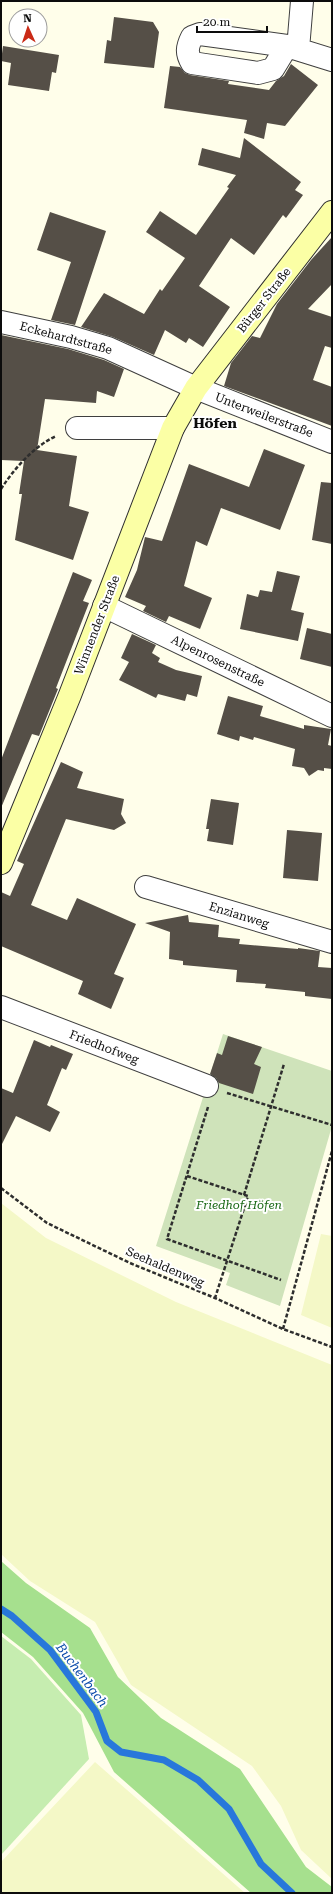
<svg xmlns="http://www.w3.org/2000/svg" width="333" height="1894" viewBox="0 0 333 1894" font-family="'Roboto Serif',serif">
<rect width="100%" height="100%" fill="#fffeea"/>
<path fill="#f4f8c7" d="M1,1203L46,1238L176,1302L332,1365V1879L301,1850L281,1806L252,1766L131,1685L95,1622L30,1581L1,1554Z
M321,1234L332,1236V1328L301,1315Z
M95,1762L245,1893H2L1,1862Z"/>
<path fill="#c6edb0" d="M1,1636L31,1659L81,1715L89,1759L1,1855Z"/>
<path fill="#a6e08e" d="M1,1561L26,1583L90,1628L118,1677L161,1718L240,1769L306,1867L332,1887V1893H251L114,1772L83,1713L33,1657L1,1632Z"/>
<path fill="#cfe3ba" d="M223,1034L332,1071V1126L280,1306L226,1285L230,1273L156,1246Z"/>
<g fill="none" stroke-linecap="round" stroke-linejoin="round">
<path stroke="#2877db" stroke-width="7" d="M1,1609L12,1616L50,1650L96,1712L107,1741L121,1752L164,1760L198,1780L229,1809L261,1864L292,1893"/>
</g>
<path fill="#554f47" d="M114,17L153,22L159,32L154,68L104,63L107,40L111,41Z
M3,46L59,55L56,73L52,72L49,91L8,85L11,63L1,61Z
M291,64L318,85L285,126L267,123L264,139L244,133L247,120L164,108L170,66L180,67L185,73L190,75L229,81L228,84L269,90L276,81L284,76Z
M244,138L301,182L295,190L303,195L286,218L283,215L254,255L231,238L199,286L230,307L203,347L189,338L186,343L165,330L154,355L113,337L81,327L104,293L144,314L160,289L162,291L185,258L146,232L160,211L196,235L229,188L227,187L236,175L198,165L202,148L240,158Z
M50,212L106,231L75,325L51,320L71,262L37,250Z
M332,237V284L308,309L332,317V348L325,346L313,380L332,387V426L224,386L231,363L252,336L260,338L277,304L311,260Z
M1,335L68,349L104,360L124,369L114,397L97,391L96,403L45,399L37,450L77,456L69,506L89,512L73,560L15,540L22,494H19L24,461L1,460Z
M264,449L305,465L280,530L221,508L207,546L196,541L184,586L212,598L200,629L169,616L166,622L143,611L146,606L125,597L137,570L145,537L162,541L189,464L249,487Z
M321,482L332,483V544L312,540Z
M277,571L300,576L291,610L304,613L298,641L240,629L247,594L258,597L260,590L272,592Z
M73,572L92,580L83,601L89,603L56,688L58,689L39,736L32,734L1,808V760Z
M307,628L332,634V667L300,659Z
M132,634L156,645L152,653L160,658L158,662L176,670L202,676L197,697L187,694L185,701L158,694L156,698L119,680L129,662L121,658Z
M228,696L263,706L260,716L304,729V725L331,729L328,745L332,746V769L324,768V771L318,770L309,776L304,768L292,766L295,749L254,737L253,740L240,736L239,741L217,734Z
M61,762L83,772L77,788L124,799L121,814L126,823L114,830L66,819L31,905L67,920L77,898L136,924L114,974L124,978L111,1009L78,994L83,981L1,946V892L10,896L24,864L17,861Z
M211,799L239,803L233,845L207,841L209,829H206Z
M287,830L322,833L318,881L283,878Z
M188,915L189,922L219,925L218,937L240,939L239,944L298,949V948L320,951L318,967L332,968V999L305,996V992L265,988L266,984L236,982L237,970L183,965V961L169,959L170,932L145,923Z
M228,1036L262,1047L254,1064L261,1067L253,1094L219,1083L216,1078L210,1074L217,1053L222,1055Z
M34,1040L50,1047L51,1045L73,1054L66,1070L62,1068L47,1105L60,1112L50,1132L16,1116L1,1146V1088L13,1093Z"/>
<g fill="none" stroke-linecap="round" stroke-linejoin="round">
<defs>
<path id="street" d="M287,46L273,69L258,73L192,63C186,53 187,47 192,37L200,34L287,46L332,60
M298,49L302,1
M1,322L71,337L108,348L196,388L332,442
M77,428H173
M104,606L332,716
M146,887L332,942
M1,1007L207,1086"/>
<path id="secondary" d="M1,863L70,695L173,428L196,388L332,212"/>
</defs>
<use href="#street" stroke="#3f3f3f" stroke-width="24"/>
<use href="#secondary" stroke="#2e2e2e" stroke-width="24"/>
<path stroke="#2e2e2e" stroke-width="2.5" stroke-dasharray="4 2" stroke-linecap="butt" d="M1,489C14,469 33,447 56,436
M227,1093L332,1125
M208,1107L167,1239L281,1280
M187,1176L248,1196L215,1298
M1,1188L47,1223L130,1263L215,1298L283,1329L332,1347
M244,1195L284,1064
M283,1329L332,1151"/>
<use href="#street" stroke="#fff" stroke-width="22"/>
<use href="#secondary" stroke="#fbffa5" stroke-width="22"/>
</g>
<g text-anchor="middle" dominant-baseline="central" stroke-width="4" stroke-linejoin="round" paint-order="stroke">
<g font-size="12" fill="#0c0c0c" stroke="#fff">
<text transform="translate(264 300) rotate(-52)">Bürger Straße</text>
<text transform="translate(66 338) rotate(15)">Eckehardtstraße</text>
<text transform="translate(264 415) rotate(21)">Unterweilerstraße</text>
<text transform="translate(97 625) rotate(-69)">Winnender Straße</text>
<text transform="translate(218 661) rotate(26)">Alpenrosenstraße</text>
<text transform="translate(239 915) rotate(17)">Enzianweg</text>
<text transform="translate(104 1047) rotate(21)">Friedhofweg</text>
<text transform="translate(165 1267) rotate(23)">Seehaldenweg</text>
</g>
<g font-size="12" font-style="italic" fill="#1a6916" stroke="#fff">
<text x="239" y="1205">Friedhof Höfen</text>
</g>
<g font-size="13" font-style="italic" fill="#094aaa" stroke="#fff">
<text transform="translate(82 1675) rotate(53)">Buchenbach</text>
</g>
<g font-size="14" font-weight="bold" fill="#0c0c0c" stroke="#fff">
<text x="215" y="423">Höfen</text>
</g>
</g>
<rect width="333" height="1894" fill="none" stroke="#0c0c0c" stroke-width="4"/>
<g transform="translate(28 28) rotate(357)"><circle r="19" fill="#ffffff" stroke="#9e9e9e"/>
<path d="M0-3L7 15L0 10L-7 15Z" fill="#ca2a16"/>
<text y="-6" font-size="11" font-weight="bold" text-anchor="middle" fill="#0c0c0c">N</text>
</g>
<path d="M197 26v6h70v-6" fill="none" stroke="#0c0c0c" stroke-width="2"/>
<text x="203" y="26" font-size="12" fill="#0c0c0c" stroke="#ffffff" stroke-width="3" paint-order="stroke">20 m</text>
</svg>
